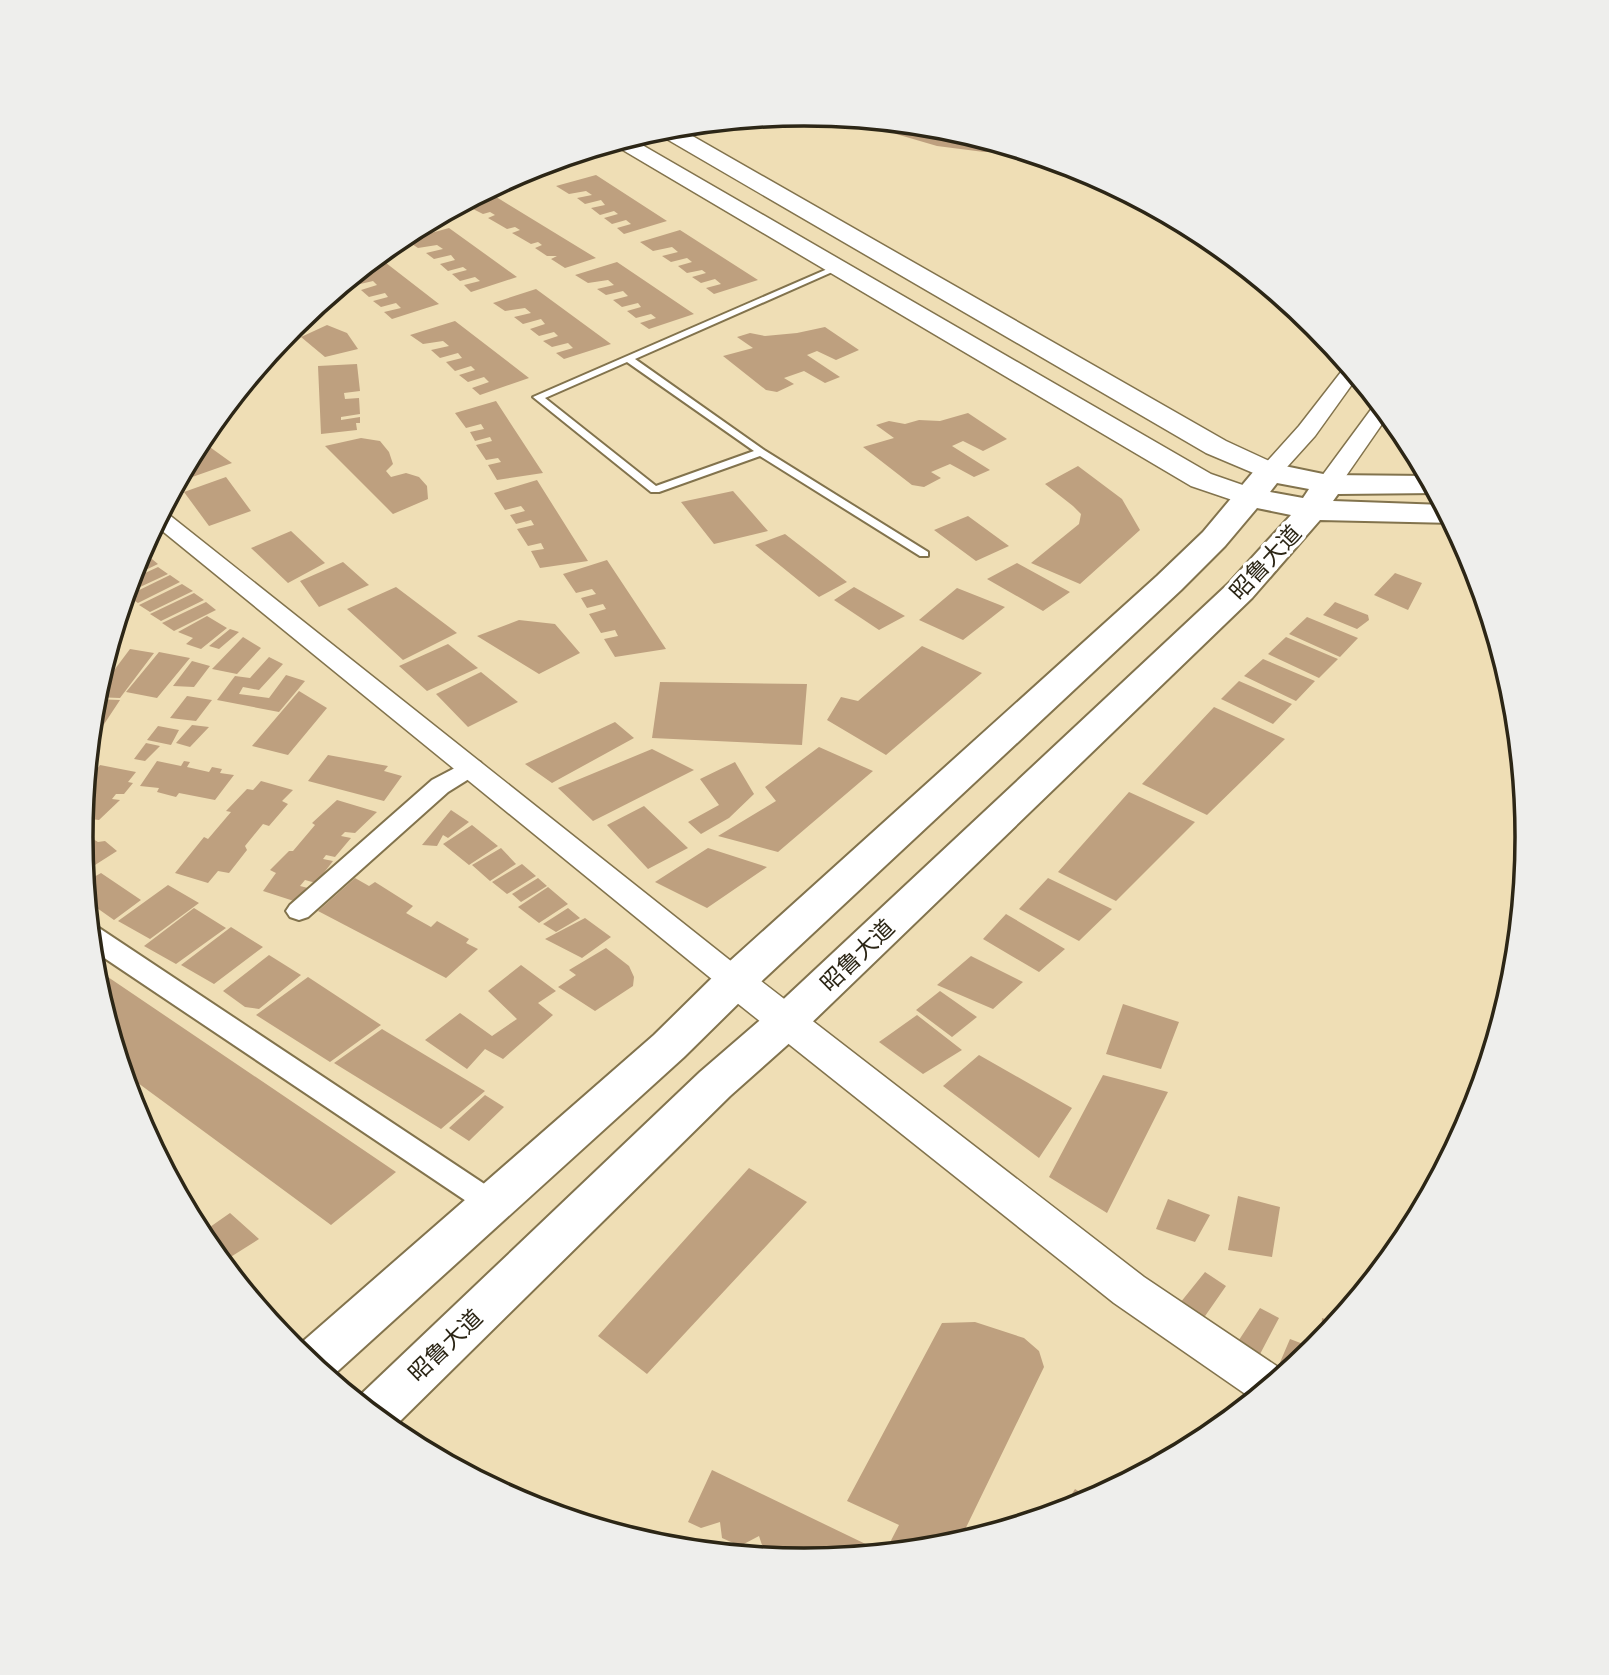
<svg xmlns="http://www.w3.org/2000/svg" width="1609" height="1675" viewBox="0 0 1609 1675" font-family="Merriweather,'Noto Sans SC',serif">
<rect width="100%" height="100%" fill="#efdeb5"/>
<path fill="#bea07f" d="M872,120L946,127L1021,151L984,152L937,146L896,134Z
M596,175L667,221L624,234L617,228L631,224L626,220L612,224L604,218L618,214L614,211L600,215L591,208L605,205L601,200L585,204L577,198L592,195L586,191L569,194L556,186Z
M493,195L596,258L565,268L551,259L557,256H547L535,248L542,245L538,242L531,244L512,233L520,230L515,227L507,229L488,218L495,215L490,212L483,214L465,205Z
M449,228L517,277L471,292L464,285L480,281L475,277L460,281L452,274L467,270L463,267L448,271L440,264L455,260L451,255L434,259L426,253L443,249L437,245L418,248L406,240Z
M680,230L758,280L714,294L706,288L721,284L715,279L701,283L692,277L706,273L702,270L687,273L678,266L692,262L687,258L671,262L662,256L678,252L672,247L653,251L640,242Z
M377,256L439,304L392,319L384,312L401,308L396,303L381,307L373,301L388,297L385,293L369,297L361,290L377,285L373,281L356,285L349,279L365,275L360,270Z
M617,262L694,314L649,329L640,323L656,318L651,314L636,318L627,311L641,307L638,303L622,307L613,300L628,296L623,291L606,295L597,289L614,285L608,280L588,283L575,275Z
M536,289L611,344L564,359L556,353L573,348L568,343L552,347L543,341L558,336L554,332L539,336L530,329L545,324L541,319L523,324L514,317L531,313L525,308L505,311L493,303Z
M301,318L309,330L285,335L293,325Z
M455,321L529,378L480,395L472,388L489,382L484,377L468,382L459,375L475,370L471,366L455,371L446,362L462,358L458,353L440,358L431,350L449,346L443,341L423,344L410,335Z
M327,325L347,333L358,349L325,357L301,337Z
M825,327L859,350L836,360L817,351L807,355L840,377L825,383L804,371L784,378L794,384L777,392L766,390L723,356L753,348L737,337L750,333L765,336L797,333Z
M357,364L360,391L344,393L345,399L359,398L360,414L341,417V420L360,417V423H356L357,430L321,434L318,366Z
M496,401L543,473L497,480L488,465L501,462L498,458L486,460L476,445L492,441L490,437L475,441L470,432L484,429L481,424L466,428L455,413Z
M968,413L1007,439L983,451L963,441L952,446L990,470L974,477L950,464L931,472L941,478L924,487L912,485L863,447L894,438L876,425L889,421L905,424L919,420L940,421Z
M361,438L380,441L389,452L393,464L386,471L391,477L406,473L419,477L427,486L428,499L393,514L325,446Z
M200,440L232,463L178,482L191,457Z
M1078,466L1122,499L1140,530L1080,584L1031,563L1079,524L1081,514L1073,506L1045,484Z
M226,477L251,511L209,526L184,492Z
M537,480L588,561L540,568L531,551L544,549L541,543L528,546L517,529L534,525L531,520L516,524L510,515L525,511L521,506L505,510L494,493Z
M733,491L768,531L714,544L681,502Z
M968,516L1009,546L976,561L934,530Z
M291,531L325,563L288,583L251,548Z
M785,534L847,582L819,597L755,545Z
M141,550L158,564L131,577L136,560Z
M607,560L666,649L615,657L604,639L618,636L615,630L601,633L589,614L606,609L603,604L587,608L581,598L596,594L592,589L576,593L563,574Z
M343,562L369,585L319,607L300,581Z
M1017,563L1070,592L1043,611L987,579Z
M158,567L168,574L125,594L130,580Z
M1395,573L1422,583L1408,610L1374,595Z
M170,575L180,582L138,603L127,596Z
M182,584L193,591L150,612L139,605Z
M396,587L457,633L403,660L347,609Z
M854,587L905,616L879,630L834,600Z
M957,588L1005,607L963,640L919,620Z
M194,593L204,600L161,621L150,614Z
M206,602L216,610L174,631L162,623Z
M1335,602L1368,615L1369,620L1357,629L1323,615Z
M207,616L227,628L201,649L186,644L193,638L178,632Z
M1307,617L1358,638L1340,657L1289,634Z
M519,620L555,624L580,653L539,674L477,636Z
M230,629L239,632L219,649L209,646Z
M243,637L261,648L237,674L212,669Z
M1286,637L1338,659L1319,678L1268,654Z
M448,644L478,668L427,691L399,666Z
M922,646L982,673L886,755L827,720L841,697L858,701Z
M130,649L154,653L120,698L94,697Z
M159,652L190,658L157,698L126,692Z
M269,657L283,664L259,690L243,687L239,694L269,698L286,675L305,681L279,712L217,700L235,676L250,678Z
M1263,659L1315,681L1296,701L1244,676Z
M192,661L210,666L194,687L173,686Z
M481,672L518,702L468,727L436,694Z
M1239,681L1292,704L1273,724L1221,699Z
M660,682L807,684L802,745L652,738Z
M299,691L327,708L288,755L252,746Z
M187,696L212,700L196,721L170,718Z
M94,699L120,700L89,747L92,719Z
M1214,707L1285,739L1207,815L1142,784Z
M615,722L634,738L552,783L525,764Z
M192,725L209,727L190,747L176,743Z
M158,726L179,730L171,745L147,740Z
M146,743L160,746L145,761L134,759Z
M819,747L873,771L778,852L718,836L776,801L765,787Z
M652,749L694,770L593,821L558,788Z
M328,755L388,766L384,771L402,776L384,801L308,781Z
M157,761L181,766L184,761L190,762L187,767L209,772L212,767L222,769L220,773L234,775L215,800L179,793L176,797L157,792L159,788L140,786Z
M735,762L754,794L729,818L701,834L688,822L719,805L700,779Z
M100,765L136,772L128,782L133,783L124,794H116L112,799L120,800L99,820L82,818L87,772H95Z
M261,781L293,790L282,801L288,804L269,826L263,824L245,846L247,850L229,873L218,871L208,883L175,873L204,837L208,839L231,812L226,811L247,789L253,790Z
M1129,792L1195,822L1116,901L1058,872Z
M337,800L377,812L355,833L345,832L341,836L351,838L335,857L326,855L323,859L333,861L316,883L305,880L300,886L312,889L300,903L263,891L276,873L270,870L289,851H293L315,825L312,823Z
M644,806L688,848L648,869L607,825Z
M451,810L469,822L448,838L443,835L437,846L422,845Z
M472,825L498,846L469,865L443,844Z
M81,832L98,842L105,841L117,851L84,872Z
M501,848L516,864L490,881L472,865Z
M708,848L767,867L707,908L655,882Z
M522,864L536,876L507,894L492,882Z
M101,873L141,900L114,920L87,901L85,882Z
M355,878L369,886L375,882L413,906L406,913L431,927L437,921L469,939L466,943L478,949L446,978L318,911Z
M538,878L547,886L521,902L512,894Z
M1048,878L1112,909L1079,941L1019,909Z
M168,885L199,903L150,939L118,921Z
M548,887L568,904L539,923L518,907Z
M194,908L226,928L176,964L144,946Z
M568,908L580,918L556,932L543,924Z
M1006,914L1065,949L1039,972L983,939Z
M585,918L611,937L582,958L545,939Z
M231,927L263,947L214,984L181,965Z
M606,948L629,966L634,977L633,986L595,1011L558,987L576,975L569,970Z
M269,955L301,975L259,1009L245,1007L223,991Z
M971,956L1023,982L993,1009L937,985Z
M521,965L556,991L538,1003L553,1015L503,1059L485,1049L467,1069L425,1040L460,1013L492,1036L517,1019L488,991Z
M105,975L396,1172L331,1225L123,1072L95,982Z
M308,977L381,1025L330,1062L256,1015Z
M940,991L977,1017L952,1037L916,1010Z
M1123,1004L1179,1022L1161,1069L1106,1054Z
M917,1015L962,1050L923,1074L879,1042Z
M382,1029L485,1091L441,1129L334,1063Z
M979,1055L1072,1108L1039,1158L943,1086Z
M1103,1075L1168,1092L1107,1213L1049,1177Z
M485,1095L504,1107L469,1141L449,1128Z
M749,1168L807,1202L647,1374L598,1336Z
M1238,1196L1280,1207L1272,1257L1228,1250Z
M1168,1199L1210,1215L1195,1242L1156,1229Z
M230,1213L259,1239L221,1263L200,1234Z
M1205,1272L1226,1286L1203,1319L1180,1303Z
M1260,1308L1279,1318L1259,1356L1237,1343Z
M1322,1318L1338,1323L1320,1345Z
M975,1322L1024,1338L1039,1351L1044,1367L958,1544L884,1554L899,1525L847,1501L942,1323Z
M1290,1339L1311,1347L1306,1358L1291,1370L1278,1367Z
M712,1470L876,1549L872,1555L806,1561L807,1554L780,1559L764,1551L759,1536L740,1546L722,1538L720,1522L701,1528L688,1522Z
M1075,1489L1093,1500L1060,1513Z"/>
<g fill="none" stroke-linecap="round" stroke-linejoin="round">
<defs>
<path id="service" d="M701,124L679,137L672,135L690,125Z
M832,267L839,269L635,359L764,450L928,552V556H920L760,456L659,492H651L533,397ZM627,362L754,451L656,486L545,398Z"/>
<path id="minor" d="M472,759L480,762L484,767L480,772L448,792L308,917L299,920L290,917L286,911L290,905L432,780Z
M89,926L99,928L501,1195L506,1203L501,1211L491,1215L481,1211L91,949Z"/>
<path id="tertiary" d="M1348,363L1358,376L1315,436L1278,477H1262L1258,472L1262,467L1299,426Z
M1378,400L1389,414L1337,489H1319L1316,484Z
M163,510L746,973L751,981L746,989L735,993L724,989L155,525Z"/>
<path id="secondary" d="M675,126L1226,441L1280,466L1284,472L1280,478L1270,480L1206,453L653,131Z
M630,138L1211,474L1260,491L1264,497L1260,503L1250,506L1191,486L611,143Z
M735,967L748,971L1144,1277L1287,1373L1254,1400L1114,1303L722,991L716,981L722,971Z"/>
<path id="trunk" d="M1270,463L1328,475L1428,476L1437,493L1338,494L1333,501L1444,505L1454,523L1320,520L1252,598L803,1031L730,1096L391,1430L355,1400L700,1072L773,1009L1228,584L1291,515L1257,508L1225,546L1181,590L750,992L684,1057L329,1379L293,1350L654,1035L720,970L1157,576L1203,532L1259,465ZM1277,483L1309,489L1303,498L1270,492Z"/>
</defs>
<use href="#service" stroke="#82734d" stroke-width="4"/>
<use href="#minor" stroke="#82734d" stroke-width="4"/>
<use href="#tertiary" stroke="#82734d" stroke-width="3"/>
<use href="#secondary" stroke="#82734d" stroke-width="3"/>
<use href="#trunk" stroke="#82734d" stroke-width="4"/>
<use href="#service" fill="#fff" fill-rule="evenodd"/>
<use href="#minor" fill="#fff" fill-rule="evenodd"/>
<use href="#tertiary" fill="#fff" fill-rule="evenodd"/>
<use href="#secondary" fill="#fff" fill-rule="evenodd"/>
<use href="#trunk" fill="#fff" fill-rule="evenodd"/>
</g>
<g text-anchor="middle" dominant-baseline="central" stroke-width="7" stroke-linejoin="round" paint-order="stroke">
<g font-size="23" fill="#2c2616" stroke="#fff">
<text transform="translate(1265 562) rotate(-47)">昭鲁大道</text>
<text transform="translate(857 955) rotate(-44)">昭鲁大道</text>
<text transform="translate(445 1345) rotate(-44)">昭鲁大道</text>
</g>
</g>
<path d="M0 0H1609V1675H0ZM93 837a711 711 0 1 1 1422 0a711 711 0 1 1-1422 0Z" fill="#eeeeec" fill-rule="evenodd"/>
<path fill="none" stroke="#2c2616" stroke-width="3.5" d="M93 837a711 711 0 1 1 1422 0a711 711 0 1 1-1422 0Z"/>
</svg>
